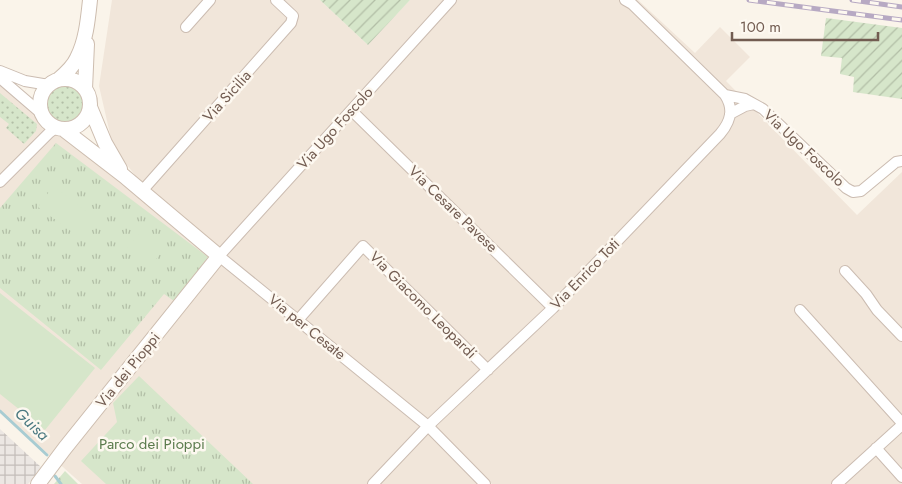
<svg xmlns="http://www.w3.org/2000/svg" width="902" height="484" viewBox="0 0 902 484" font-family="Jost,sans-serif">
<defs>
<pattern id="industrial-grid" width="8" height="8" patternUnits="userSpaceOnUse" patternTransform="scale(1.25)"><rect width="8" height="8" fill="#ece7e3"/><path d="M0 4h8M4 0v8" fill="none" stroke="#c4beba"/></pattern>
<pattern id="grass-dots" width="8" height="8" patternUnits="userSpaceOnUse" patternTransform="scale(1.25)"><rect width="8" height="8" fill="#d6e6ca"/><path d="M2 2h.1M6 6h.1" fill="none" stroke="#b2bea6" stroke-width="1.8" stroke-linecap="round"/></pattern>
<pattern id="forest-crowns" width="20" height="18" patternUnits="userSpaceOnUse" patternTransform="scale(1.25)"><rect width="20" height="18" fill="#d6e6ca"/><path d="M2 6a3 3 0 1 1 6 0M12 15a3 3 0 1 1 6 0" fill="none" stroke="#b2bea6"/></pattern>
<pattern id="park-tufts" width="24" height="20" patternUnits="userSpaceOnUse" patternTransform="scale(1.25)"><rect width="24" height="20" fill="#d6e6ca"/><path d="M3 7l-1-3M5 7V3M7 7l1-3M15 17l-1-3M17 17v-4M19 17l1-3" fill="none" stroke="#b2bea6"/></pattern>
<pattern id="garden-furrows" width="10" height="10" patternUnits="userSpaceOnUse" patternTransform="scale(1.25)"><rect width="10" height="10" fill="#d6e6ca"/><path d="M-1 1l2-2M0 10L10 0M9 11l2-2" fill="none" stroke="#b2bea6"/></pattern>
</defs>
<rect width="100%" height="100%" fill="#faf4ea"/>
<path fill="#f1e6da" d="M112,0H320L368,45L410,0H638L695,53L720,27L750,57L726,81L857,215L902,172V484H492L435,426L145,188L113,147L99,86Z
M0,81L39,114L43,120L55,127L424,426L483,484H82L0,411Z"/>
<path fill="url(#industrial-grid)" d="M0,429L42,468L28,484H0Z"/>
<path fill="url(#grass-dots)" d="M46 104a19 19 0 1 1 38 0a19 19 0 1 1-38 0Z
M0,93L37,124L36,131L24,144L6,128L9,124L0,117Z"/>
<path fill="url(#forest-crowns)" d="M65,471L78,484H54Z"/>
<path fill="url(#park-tufts)" d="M56,143L208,257L174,301L164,294L101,370L0,288V208Z
M139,376L253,484H106L81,461L117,422L113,403Z"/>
<path fill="url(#garden-furrows)" d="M320,0H410L368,45Z
M826,18L902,28V99L853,92L854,77L840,74L842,58L821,56Z"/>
<path fill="#d6e6ca" d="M53,186L94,217L79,237L38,207Z
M139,234L161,253L150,267L127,248Z
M0,293L95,368L45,430L0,394Z"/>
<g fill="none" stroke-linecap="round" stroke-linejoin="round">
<path stroke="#a8ccd2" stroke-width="3" d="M0,411L47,455
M55,476L61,484"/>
<defs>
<path id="street" d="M451,0L219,256L428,426L485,484
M186,27L210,0
M0,71L25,81L49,85
M0,78L43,115
M725,95L745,99L763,109L846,188L853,192L861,191L896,162L902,161
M352,111L553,308
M730,114L745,106L754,104
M0,182L49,133L57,127
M142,191L291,23L293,16L276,0
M845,271L866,294L877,310L902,336
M800,310L902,423
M298,320L363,246L488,370
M876,448L902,477
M373,484L428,426L553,308L720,134C731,121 734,109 725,95L632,4L625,0
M837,484L902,425"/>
<path id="secondary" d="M59,79C66,73 73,67 77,58C86,41 88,19 90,0
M40 104a25 25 0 1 1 50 0a25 25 0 1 1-50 0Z
M85,89L87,44
M90,107L105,143L120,169
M38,484L65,448L219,256L124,176L63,129"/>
</defs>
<use href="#street" stroke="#cbbcb1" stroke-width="12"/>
<use href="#secondary" stroke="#cdbdaf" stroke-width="16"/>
<use href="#street" stroke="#fff" stroke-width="10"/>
<use href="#secondary" stroke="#fff" stroke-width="14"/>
<defs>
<path id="rail" d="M749,0L902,20
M852,0L902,7"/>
</defs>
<use href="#rail" stroke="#b7a9c3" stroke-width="5"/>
<use href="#rail" stroke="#fdf8f0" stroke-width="3" stroke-dasharray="9" stroke-linecap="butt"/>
</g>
<g text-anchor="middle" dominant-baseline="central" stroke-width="5" stroke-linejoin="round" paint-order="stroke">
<g font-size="15" fill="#725c51" stroke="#fdf8f0">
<text transform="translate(227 96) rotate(-48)">Via Sicilia</text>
<text transform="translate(335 128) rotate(-48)">Via Ugo Foscolo</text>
<text transform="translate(804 148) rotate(43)">Via Ugo Foscolo</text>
<text transform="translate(453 209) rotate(44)">Via Cesare Pavese</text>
<text transform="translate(585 274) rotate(-46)">Via Enrico Toti</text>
<text transform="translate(423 305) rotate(45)">Via Giacomo Leopardi</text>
<text transform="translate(307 327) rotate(39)">Via per Cesate</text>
<text transform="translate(128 370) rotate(-51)">Via dei Pioppi</text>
</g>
<g font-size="15" fill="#5b7b4d" stroke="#fdf8f0">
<text x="152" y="444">Parco dei Pioppi</text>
</g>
<g font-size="16" font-style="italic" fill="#4c7a82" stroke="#fdf8f0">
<text transform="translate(32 424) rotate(43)">Guisa</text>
</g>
</g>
<path d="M732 32v8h146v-8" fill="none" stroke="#725c51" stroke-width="2.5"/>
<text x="740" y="32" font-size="15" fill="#725c51" stroke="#fdf8f0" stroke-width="4" paint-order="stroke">100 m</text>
</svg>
